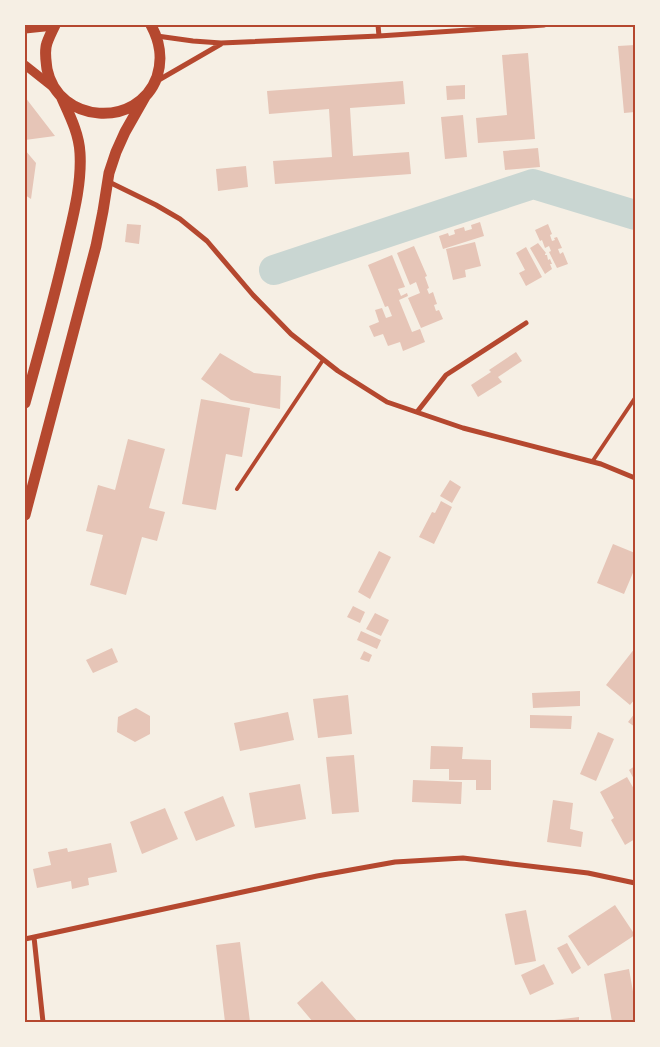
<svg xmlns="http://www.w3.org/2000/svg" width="660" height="1047" viewBox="0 0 660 1047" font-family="'Archivo Narrow',sans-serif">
<rect width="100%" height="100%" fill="#f6efe4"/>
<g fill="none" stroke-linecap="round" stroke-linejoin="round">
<path stroke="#c9d6d2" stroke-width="30" d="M274,270L533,184L635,215"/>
</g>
<path fill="#e6c5b7" d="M635,45V112L624,113L618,46Z
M528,53L535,139L478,143L476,118L507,115L502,55Z
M403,81L405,104L350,108L353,156L409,152L411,174L275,184L273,161L332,157L329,109L269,114L267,91Z
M465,85V99L447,100L446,86Z
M25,97L55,136L25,140Z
M463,115L467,157L445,159L441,117Z
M538,148L540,167L505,170L503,151Z
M25,150L36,163L31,199L25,195Z
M246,166L248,187L218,191L216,169Z
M480,222L484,236L443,249L439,236L448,233L449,236L455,234L454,230L464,227L465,231L472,229L471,225Z
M127,224L141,225L139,244L125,242Z
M548,224L552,234L550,235L552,241L555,240L554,238L557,237L562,248L558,249L560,254L563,252L568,264L557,268L549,252L551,251L549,246L545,248L542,240L540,241L535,230Z
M475,242L481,266L465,270L466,277L453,280L446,249Z
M538,243L546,253L545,254V255H547L548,260L550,259L552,264H550L552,269L545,274L530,248Z
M414,246L427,276L425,277L429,288L427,289L429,294L433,292L437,304L434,305L436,311L439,310L443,319L421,328L408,298L420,293L416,282L410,285L397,253Z
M526,247L542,277L526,286L519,273L525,270L516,253Z
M392,255L405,287L398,289L401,296L407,293L408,296L399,300L412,332L420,329L425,342L403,351L400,342L388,346L383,334L374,337L369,326L379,322L375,310L382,308L386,318L392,316L388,306L385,307L368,265Z
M516,352L522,361L498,377L502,382L478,397L471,385L491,372L489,370Z
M220,353L254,373L281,376L280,409L231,400L201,379Z
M201,399L250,408L242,457L226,454L216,510L182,504Z
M128,439L165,449L149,508L165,512L157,541L142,537L126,595L90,585L103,535L86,531L98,485L115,490Z
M450,480L461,487L452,503L440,496Z
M441,501L452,507L434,544L419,537L432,512L435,513Z
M613,544L635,553V568L624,594L597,583Z
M379,551L391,557L370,599L358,592Z
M353,606L365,612L360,623L347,617Z
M375,613L389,620L381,636L366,629Z
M361,631L381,640L377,649L357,640Z
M112,648L118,662L93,673L86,660Z
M635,648V699L630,705L606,685Z
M364,651L372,655L369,662L360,659Z
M580,691V706L533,708L532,693Z
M348,695L352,734L318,738L313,699Z
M136,708L150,716V734L135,742L117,732L118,717Z
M288,712L294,740L240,751L234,723Z
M635,713V727L628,722Z
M530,715L572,716L571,729L530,728Z
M598,732L614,739L596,781L580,774Z
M431,746L463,747L462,759L491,760V790H476V780H449V769H430Z
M354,755L359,812L332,814L326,757Z
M635,766V781L629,770Z
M627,777L634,789H635V839L625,845L611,820L614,818L600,792Z
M413,780L462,782L461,804L412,802Z
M300,784L306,819L255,828L249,793Z
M223,796L235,826L196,841L184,812Z
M553,800L573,803L570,829L583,832L581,847L547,842Z
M165,808L178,839L142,854L130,822Z
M111,843L117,872L88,878L89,885L72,889L71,881L37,888L33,869L51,865L48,852L67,848L68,852Z
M615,905L635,935L588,966L568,936Z
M526,910L536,961L515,965L505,914Z
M240,942L250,1022H225L216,945Z
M567,943L581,968L572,974L557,948Z
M544,964L554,984L530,995L521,975Z
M629,969L635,1003V1022H612L604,974Z
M322,981L358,1022H313L297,1003Z
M579,1017V1022H546V1021Z"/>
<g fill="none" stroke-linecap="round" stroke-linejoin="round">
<path stroke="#b5482f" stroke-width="4" d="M592,462L635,398
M237,489L323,360"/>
<path stroke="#b5482f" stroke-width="5" d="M378,25L379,36
M157,36L193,41L221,43L379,36L544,25
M157,81L221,44
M109,182L156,205L180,219L207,241L253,295L291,334L338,371L387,402L463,428L601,464L635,478
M417,412L446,375L526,323
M34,937L43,1022
M25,939L317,876L395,862L463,858L588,873L635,883"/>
<path stroke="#b5482f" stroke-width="9" d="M25,29L54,26
M25,65L54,88"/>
<path stroke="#b5482f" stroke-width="11" d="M55,25C52,31 49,37 47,43C44,51 46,61 47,69C58,124 138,129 157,77C163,58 160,42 151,25
M25,403C39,353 53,302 65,251C72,220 82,186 80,153C79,133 69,114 61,96
M25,515L96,246L103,211L109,173L116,152L125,132L146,95"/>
</g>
<rect width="660" height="1047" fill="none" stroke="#f6efe4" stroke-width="52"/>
<rect x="26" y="26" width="608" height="995" fill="none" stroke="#b5482f" stroke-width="2"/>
</svg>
